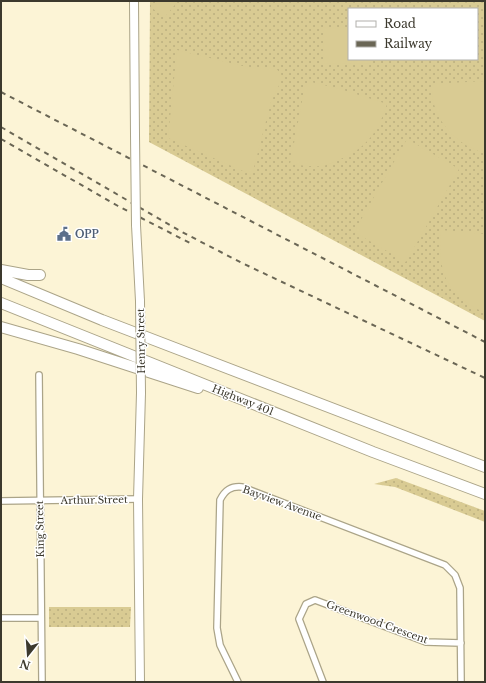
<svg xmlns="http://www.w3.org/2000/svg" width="486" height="683" viewBox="0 0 486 683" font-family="'Libre Baskerville',serif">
<defs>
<pattern id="grass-dots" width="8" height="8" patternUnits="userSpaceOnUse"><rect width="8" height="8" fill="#d9cb93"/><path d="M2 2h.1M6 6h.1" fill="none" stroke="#bbaf7f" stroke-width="1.8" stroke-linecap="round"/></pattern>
</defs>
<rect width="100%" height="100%" fill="#fcf4d6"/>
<path fill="url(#grass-dots)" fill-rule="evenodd" d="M150,1H485V321L149,142ZM349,9H477V59H349Z
M396,478L485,511V522L395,487L374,484Z
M49,607H131L130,627H49Z"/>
<path fill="#d9cb93" d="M157,1H178L164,18L151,7Z
M349,27V59H371V63L324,64L323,28Z
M177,50L251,68H276L283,77L271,102L252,175L168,138Z
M485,81V153C460,147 438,125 433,100C432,95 433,89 432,84Z
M311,82L340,89L387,104C378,133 365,150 336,161C331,163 326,166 321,166C311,167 301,165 290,164L305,86Z
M407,139L459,169L406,262L354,232Z
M441,230L485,234V312C477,310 470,305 463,300C440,282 439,258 441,230Z"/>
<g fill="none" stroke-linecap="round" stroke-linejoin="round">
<defs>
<path id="minor" d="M39,375L42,682
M1,501L138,499
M1,618H41
M238,682L220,645L217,628L220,500C225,490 231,486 242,487L445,565L455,575L460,588L461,682
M323,682L299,619L306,604L315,600L426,642L461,643"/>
<path id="secondary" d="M134,1L135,135
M136,225L140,301
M140,682L138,499L141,393"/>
<path id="motorway" d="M1,270L28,275H40
M1,278L102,320L485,467
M1,303L373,452L485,494
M1,327L78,349L198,388"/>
</defs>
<use href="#minor" stroke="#aba488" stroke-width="8"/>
<use href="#secondary" stroke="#aba488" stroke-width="10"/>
<use href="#motorway" stroke="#aba488" stroke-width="12"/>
<use href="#minor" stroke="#fff" stroke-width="5.5"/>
<use href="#secondary" stroke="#fff" stroke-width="8"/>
<use href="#motorway" stroke="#fff" stroke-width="10"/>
<path stroke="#6a6655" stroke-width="2" stroke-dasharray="5 5" stroke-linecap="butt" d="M1,92L485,342
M1,127L182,232L242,263L485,378
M1,139L118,206L192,244"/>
<defs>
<path id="secondary-bridge" d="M135,135L136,225
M140,301L141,393"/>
</defs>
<use href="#secondary-bridge" stroke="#aba488" stroke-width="10" stroke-linecap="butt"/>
<use href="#secondary-bridge" stroke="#fff" stroke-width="8"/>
</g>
<defs>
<symbol id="civic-bare" viewBox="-9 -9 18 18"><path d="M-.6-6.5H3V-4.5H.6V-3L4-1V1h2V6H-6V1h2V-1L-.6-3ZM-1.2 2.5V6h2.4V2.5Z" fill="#5c6f8a" stroke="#fff" stroke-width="2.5" paint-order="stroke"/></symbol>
</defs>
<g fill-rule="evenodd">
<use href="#civic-bare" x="54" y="224" width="20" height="20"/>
</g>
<g text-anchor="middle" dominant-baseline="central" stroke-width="3" stroke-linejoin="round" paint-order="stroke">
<g font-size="10" font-weight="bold" fill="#4e5e75" stroke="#fff" text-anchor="start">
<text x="75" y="234">OPP</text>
</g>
<g font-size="10" fill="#3c392d" stroke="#fff">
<text transform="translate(141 341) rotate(-91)">Henry Street</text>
<text transform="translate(243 400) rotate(22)">Highway 401</text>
<text transform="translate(94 500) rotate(-1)">Arthur Street</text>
<text transform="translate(282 503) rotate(20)">Bayview Avenue</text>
<text transform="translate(40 529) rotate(-91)">King Street</text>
<text transform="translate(377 622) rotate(20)">Greenwood Crescent</text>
</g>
</g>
<rect width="486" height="683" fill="none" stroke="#3c392d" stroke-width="4"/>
<rect x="348" y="8" width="130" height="52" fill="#ffffff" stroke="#b1b0ab"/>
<rect x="356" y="21" width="20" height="6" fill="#ffffff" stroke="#b1b0ab"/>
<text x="384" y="28" font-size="12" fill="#3c392d">Road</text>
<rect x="356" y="41" width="20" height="6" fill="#6a6655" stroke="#b1b0ab"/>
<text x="384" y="48" font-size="12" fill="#3c392d">Railway</text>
<g transform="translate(28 655) rotate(197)" stroke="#ffffff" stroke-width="3" paint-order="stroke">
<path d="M0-3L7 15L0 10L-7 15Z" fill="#3c392d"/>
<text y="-6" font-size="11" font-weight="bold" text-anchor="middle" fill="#3c392d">N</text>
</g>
</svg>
